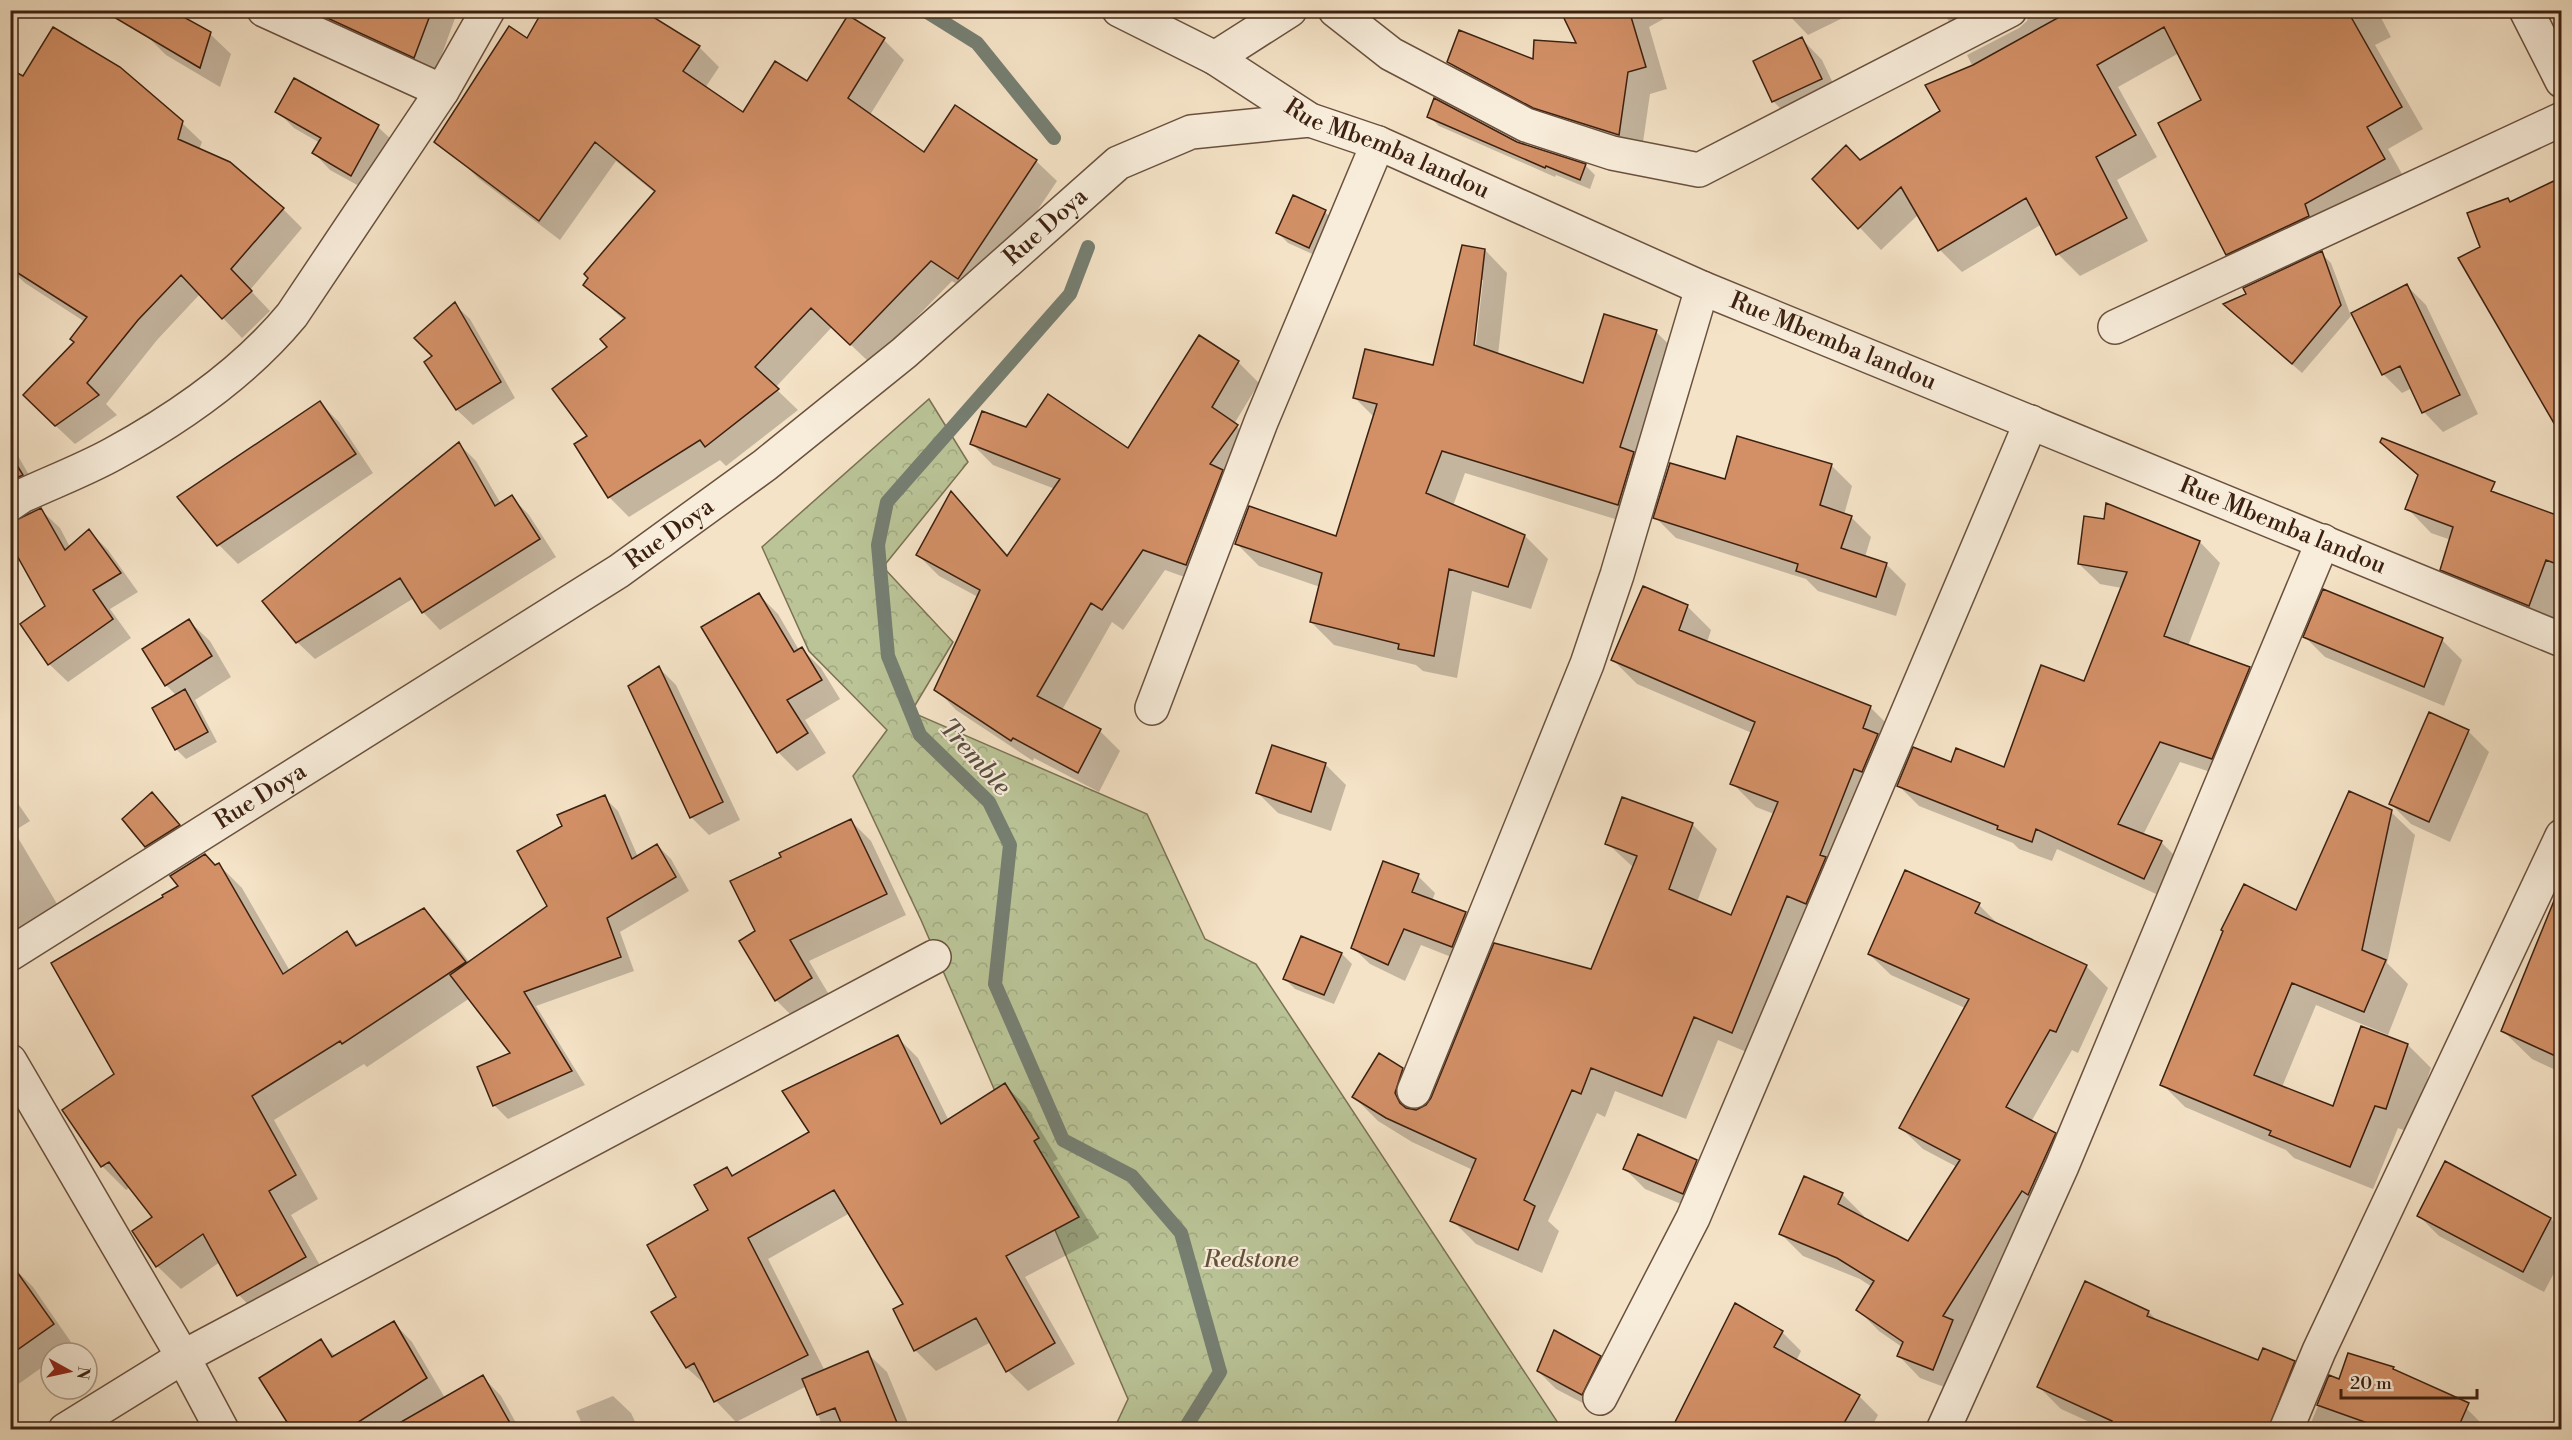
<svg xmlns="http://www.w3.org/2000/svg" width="2572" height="1440" viewBox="0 0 2572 1440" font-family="'Libre Bodoni',serif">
<defs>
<pattern id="forest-crowns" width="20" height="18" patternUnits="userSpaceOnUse" patternTransform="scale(1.5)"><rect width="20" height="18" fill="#bac497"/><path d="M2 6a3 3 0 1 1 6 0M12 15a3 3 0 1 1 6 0" fill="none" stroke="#a1a881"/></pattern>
</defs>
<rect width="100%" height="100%" fill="#f5e3c7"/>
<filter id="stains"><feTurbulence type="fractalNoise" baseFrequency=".00333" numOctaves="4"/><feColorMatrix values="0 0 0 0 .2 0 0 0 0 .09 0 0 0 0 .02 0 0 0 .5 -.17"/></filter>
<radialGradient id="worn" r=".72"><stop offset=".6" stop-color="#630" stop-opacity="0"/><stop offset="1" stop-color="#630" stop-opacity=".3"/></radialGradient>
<path fill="url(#forest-crowns)" stroke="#7b7254" stroke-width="1.5" d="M929,399L968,462L883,567L953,642L911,712L1147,814L1205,939L1256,964L1562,1429H1114L1128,1399L921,920L853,776L887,730L809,651L762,547Z"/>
<path fill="#0003" fill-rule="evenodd" d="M229,10H243L242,15Z
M277,10H458L434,76Z
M1561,10H1680L1649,27L1667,89L1650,94L1641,156L1471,84L1449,62L1535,61L1579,45Z
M1784,10H1847L1849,15L1808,35Z
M1943,10H2377L2391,37L2375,45L2423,129L2388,149L2406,181L2249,276L2227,254L2203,100L2179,53L2118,87L2157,157L2117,180L2148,241L2080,276L2058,254L2042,224L1962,272L1940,250L1919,214L1881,250L1814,179L1860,161L1942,112L1973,67L1967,55L2019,28L2027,21L2029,14L1971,42L1948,20Z
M145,34H210L231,54L220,87L166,55Z
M1802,39L1822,60L1841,100L1794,122L1773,101Z
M884,40L904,60L870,115L924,154L955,107L1036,161L1057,181L979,298L952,281L871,364L832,327L775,388L798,410L726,466L720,460L629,517L609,497L589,436L625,321L585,285L655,193L616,161L560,240L478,178L458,158L699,47L719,67L705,88L744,114L807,83Z
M24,78L182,123L202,142L199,150L283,209L302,228L250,290L270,311L242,338L200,294L157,340L106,404L117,415L75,444L44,415L85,322L25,283L10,269Z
M295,80L378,127L395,143L368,191L330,170L314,153L320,143L294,128L277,111Z
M1429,116L1585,165L1595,175L1590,189L1556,175L1555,177L1439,126Z
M1325,212L1335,222L1319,257L1288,243L1278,233Z
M1485,250L1507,273L1498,355L1584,385L1656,332L1679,354L1641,527L1465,473L1453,506L1525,536L1548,559L1531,609L1472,591L1457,678L1423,671L1416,665L1334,645L1311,622L1320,587L1259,566L1236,543L1337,538L1374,417L1355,398L1434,366ZM1482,280H1483L1475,353H1472Z
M2321,253L2331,263L2351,316L2302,373L2235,314L2248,294Z
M2407,286L2426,305L2478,414L2443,432L2424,412L2412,388L2402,393L2383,374Z
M454,304L470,319L515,398L473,425L457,410L426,362L434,356Z
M1238,362L1259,383L1234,424L1258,447L1207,585L1165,570L1123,630L1112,622L1062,710L1100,731L1120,751L1099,792L1034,758L1033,761L956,710L936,689L978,597L939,576L918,555L951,494L1009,556L1055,489L993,465L972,444L1027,429L1129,450Z
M320,403L339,422L373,473L238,564L219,545L180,497Z
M10,442L40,494L12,514L10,521Z
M459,444L476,461L501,504L512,497L529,515L556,557L440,630L423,612L414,598L315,659L297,642Z
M1831,465L1852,486L1844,515L1851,517L1871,537L1865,557L1886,564L1906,584L1896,616L1818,591L1806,579L1676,538L1655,517Z
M2107,506L2200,542L2220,563L2188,646L2249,668L2270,689L2232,779L2180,762L2143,835L2161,842L2182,863L2165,898L2057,849L2052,861L2019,849L2013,843L1919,806L1899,786L1952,764L2005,769L2085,683L2122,588L2100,584L2079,564L2105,521Z
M2407,508L2562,519V607L2553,629L2466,594L2442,570L2451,540L2431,533Z
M41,510L60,528L70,547L89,531L108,550L138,592L110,609L131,638L68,682L49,664Z
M759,595L778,614L799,650L802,649L821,668L840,699L805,720L826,753L797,771L778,752Z
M1687,606L1711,630L1707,642L1870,707L1894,731L1756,1056L1718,1040L1686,1119L1615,1091L1605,1117L1597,1113L1548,1221L1559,1231L1542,1273L1476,1244L1452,1220L1473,1170L1412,1142L1378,1121L1354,1097L1402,1069L1426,1093L1422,1109L1592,971L1634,868L1607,843L1623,799L1693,825L1717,849L1697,902L1732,917L1774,814L1756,807L1732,783L1752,733L1637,684L1613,660Z
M189,621L210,641L231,677L195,700L217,742L186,759L176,749V695L166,685Z
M2305,637L2442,640L2462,660L2444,706L2325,657Z
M659,668L676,685L740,820L709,835L691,817Z
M2430,714L2468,731L2489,752L2450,842L2411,824L2391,804Z
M1273,747L1326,765L1346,785L1331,831L1278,813L1258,793Z
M10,792L30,821L14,831L63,914L10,938Z
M604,797L618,811L638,857L657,845L671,859L689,891L620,932L634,971L536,1006L585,1085L508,1119L494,1105L513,1053L470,998L367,1067L364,1064L274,1120L318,1199L291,1215L329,1281L262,1319L239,1295L220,1262L181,1289L157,1266L154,1217L130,1187L126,1190L102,1166L116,1074L216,867L219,865L242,888L290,971L346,932L359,945L423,910L447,934L470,963L549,907L564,827ZM116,1159L105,1166V1163Z
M162,804L189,835L157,856L146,846Z
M2391,812L2415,835L2387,963L2408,984L2388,1035L2316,1005L2282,1087L2334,1108L2362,1028L2408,1045L2431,1068L2409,1132L2398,1128L2373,1189L2294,1158L2286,1150L2185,1107L2162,1084L2296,912Z
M851,821L871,841L906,915L809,961L831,998L796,1020L776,1000L757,932L783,857Z
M1418,876L1435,893L1432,901L1465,914L1483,931L1469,964L1421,945L1405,981L1370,964L1352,947Z
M2562,887V1073L2532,1059L2503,1031Z
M1979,905L2001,927L2086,966L2108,988L2078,1053L2072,1050L2031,1122L2055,1134L2076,1156L2044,1212L1966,1335L1974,1343L1955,1391L1920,1378L1899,1356L1902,1347L1879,1331L1858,1310L1872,1287L1860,1279L1803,1256L1781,1234L1842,1194L1864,1216L1863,1219L1909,1243L1957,1167L1923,1149L1901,1128L1965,1008L1891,975L1869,954Z
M1302,938L1342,954L1352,964L1334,1004L1295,989L1285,979Z
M897,1037L918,1058L949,1121L1005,1085L1026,1106L1058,1159L1053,1162L1099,1238L1025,1277L1075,1364L1028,1391L1008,1371L991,1342L936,1371L915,1350L905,1304L850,1213L768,1259L825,1371L867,1353L887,1372L911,1430H824L807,1386L736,1422L716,1401L709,1388L687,1368L678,1297L727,1168L734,1176L811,1133Z
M1696,1161L1717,1181L1703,1213L1645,1189L1625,1169Z
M2446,1163L2551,1219L2562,1230V1258L2544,1292L2439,1236L2419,1216Z
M13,1267L33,1287L73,1345L62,1353H51V1361L10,1390V1268Z
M1736,1305L1782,1332L1801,1351L1796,1361L1859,1396L1878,1415L1870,1430H1673Z
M2149,1312L2158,1322L2259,1362H2294L2316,1384L2297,1430H2107L2061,1409L2039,1387Z
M394,1323L412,1342L445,1398L483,1377L501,1396L520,1430H293L320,1340L336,1357Z
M1600,1357L1618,1375L1600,1412L1556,1389L1538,1371Z
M2393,1368L2397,1373L2457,1399L2479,1421L2474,1430H2308L2330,1377L2340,1381Z
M613,1396L631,1413L639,1430H585L576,1411Z"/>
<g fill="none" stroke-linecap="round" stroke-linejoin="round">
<path stroke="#767f72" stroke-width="14" d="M924,10L977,43L1054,138
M1088,247L1070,294L887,502L878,545L888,656L920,735L989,802L1010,845L995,984L1063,1140L1132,1176L1181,1233L1220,1372L1184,1430"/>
</g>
<path fill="#d39067" stroke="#3c2010" stroke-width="1.5" d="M102,10H171L211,32L200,68Z
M310,10H432L414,58Z
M543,10H642L700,46L683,71L743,112L775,61L807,81L848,15L885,38L848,98L924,152L955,105L1037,160L958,279L931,261L850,345L811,308L755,367L779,389L705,447L700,440L608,498L574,444L587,436L552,389L607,347L600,339L625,318L583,285L588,278L584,274L655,191L595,142L539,221L434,142L509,26L527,38Z
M1560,10H1629L1646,67L1628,72L1619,135L1533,108L1447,62L1459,30L1533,59L1534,40L1576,43Z
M2072,10H2347L2402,107L2367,127L2385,159L2305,204L2309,216L2226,255L2158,123L2201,100L2164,27L2097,65L2136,135L2096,157L2127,218L2056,255L2026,198L1938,251L1901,187L1858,229L1812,179L1846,145L1860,160L1940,111L1925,85L1973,65Z
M53,27L120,67L183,121L178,139L230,162L284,208L231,269L252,291L222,319L181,275L138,320L87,383L99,395L55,426L23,395L74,342L70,339L87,317L10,268V69L23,76Z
M1802,37L1822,79L1772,102L1753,61Z
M294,78L379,125L351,176L312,153L321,138L275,112Z
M1434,98L1517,142L1586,164L1580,180L1546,166L1545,168L1427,117Z
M2562,177V437L2458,258L2480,247L2467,213L2508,198L2510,202Z
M1293,195L1326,210L1309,248L1276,233Z
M1462,245L1485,249L1474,345L1583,383L1604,314L1657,330L1620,447L1634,452L1618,505L1442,451L1426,493L1525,535L1508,587L1449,569L1434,656L1398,649L1399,644L1310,622L1322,573L1235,544L1249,506L1336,536L1377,404L1353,398L1365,349L1433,365Z
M2322,251L2341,305L2292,364L2223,304L2246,294L2243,288Z
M2407,284L2460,395L2422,413L2400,366L2382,375L2351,313Z
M455,302L501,382L456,410L424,362L432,356L414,338Z
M1199,335L1239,361L1212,407L1238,425L1210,464L1223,470L1186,565L1143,550L1102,610L1091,603L1037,696L1101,729L1078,773L1013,738L1011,741L934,690L980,590L916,555L951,491L1007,556L1060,479L970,444L982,411L1026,427L1048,394L1128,448Z
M320,401L356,454L217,546L177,497Z
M1737,436L1832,464L1820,505L1852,516L1841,548L1887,563L1876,597L1796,571L1798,564L1653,518L1670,463L1725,479Z
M2382,438L2495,482L2491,491L2562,517V566L2546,560L2529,606L2440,570L2453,527L2405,509L2418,475L2380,442Z
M459,442L495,506L512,495L540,539L422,613L400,578L296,643L262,601Z
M10,454L23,475L10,481Z
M2106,503L2200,541L2164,636L2250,667L2212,759L2160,742L2118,824L2162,841L2144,879L2036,829L2032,842L1997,829L1998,826L1897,786L1913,747L1951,762L1956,748L2004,767L2041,665L2084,681L2127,572L2078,564L2084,516L2104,519Z
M41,508L65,550L89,529L121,573L93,590L113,619L48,665L20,624L45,606L10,543V523Z
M1643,586L1688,605L1679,630L1871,706L1863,728L1878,734L1862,772L1854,769L1820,855L1826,857L1806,904L1787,896L1732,1033L1694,1017L1662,1096L1591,1068L1581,1094L1572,1090L1524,1200L1535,1206L1518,1250L1450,1221L1476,1159L1386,1118L1352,1097L1379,1053L1403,1068L1395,1093L1400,1103L1406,1108L1416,1110L1426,1105L1431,1098L1494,943L1591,969L1637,856L1605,844L1622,797L1693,823L1669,889L1731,915L1778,802L1730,784L1755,722L1611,660Z
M2323,589L2443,638L2424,687L2303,637Z
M759,593L794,652L802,647L822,680L787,700L808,733L777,753L701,627Z
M189,619L212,656L165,686L142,649Z
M659,666L723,802L690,818L628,686Z
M185,689L208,732L175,750L152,708Z
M2429,712L2469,730L2429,822L2389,804Z
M1272,745L1326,763L1311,812L1256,793Z
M2349,791L2392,810L2362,950L2386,960L2364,1012L2292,983L2254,1075L2333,1106L2361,1026L2408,1044L2386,1109L2375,1106L2350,1167L2269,1135L2271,1131L2160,1085L2223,931L2221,930L2244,884L2296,910Z
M152,792L180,825L145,847L122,819Z
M605,795L632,859L657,844L676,877L607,918L621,957L524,992L572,1071L493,1106L477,1067L510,1053L450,975L547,906L517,851L562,826L557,815Z
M851,819L887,894L790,940L812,978L775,1001L739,941L755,931L730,881L781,857L779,853Z
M205,854L215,865L219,863L283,974L347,931L356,946L424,908L466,962L342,1044L340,1041L252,1096L296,1175L269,1191L306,1257L237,1296L203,1234L156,1267L132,1231L152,1217L109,1162L101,1167L62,1110L114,1074L51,963L163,897L162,895L178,886L170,876Z
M1383,861L1419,874L1412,892L1466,912L1452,947L1404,929L1388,965L1351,948Z
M1905,870L1980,903L1975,913L2087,965L2056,1032L2050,1030L2006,1107L2056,1133L2028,1195L2022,1191L1943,1316L1953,1320L1933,1370L1897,1356L1903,1342L1856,1310L1874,1281L1837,1258L1779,1234L1804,1176L1843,1193L1838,1204L1908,1241L1960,1160L1899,1128L1969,999L1868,954Z
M2560,886H2562V1059L2501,1031Z
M1301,936L1342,953L1324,995L1283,979Z
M898,1035L941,1124L1005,1083L1039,1138L1034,1141L1079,1217L1006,1256L1055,1343L1006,1372L976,1318L914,1351L893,1309L903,1304L834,1190L748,1238L808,1355L714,1402L694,1363L686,1368L651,1312L676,1297L647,1245L708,1210L694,1185L727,1167L732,1176L809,1132L782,1091Z
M1638,1134L1697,1160L1683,1194L1623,1169Z
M2445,1161L2551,1218L2523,1272L2417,1216Z
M10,1262L54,1324L10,1355Z
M2085,1281L2149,1311L2147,1316L2258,1360L2263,1348L2295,1361L2268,1430H2109L2112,1421L2037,1387Z
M1735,1303L1783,1331L1774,1347L1860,1395L1840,1430H1671Z
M394,1321L427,1378L346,1430H292L259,1378L321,1339L332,1357Z
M1554,1330L1601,1356L1582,1395L1537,1371Z
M868,1351L900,1430H844L835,1408L817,1415L802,1379Z
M2348,1353L2394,1367L2393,1369L2469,1403L2457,1430H2387L2317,1405L2329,1375L2339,1379Z
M483,1375L514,1430H387Z"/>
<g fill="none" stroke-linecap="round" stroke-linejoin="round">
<defs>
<g id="street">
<path d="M264,10L442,91"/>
<path id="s1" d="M1119,10L1215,58L1310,120L1378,143L1702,288L2562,640"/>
<path d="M1335,10L1391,54L1526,125L1612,153L1699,170L2010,10"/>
<path d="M2526,10L2562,81"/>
<path d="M1215,58L1290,10"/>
<path d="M2115,327L2562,119"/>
<path d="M10,504L22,496C52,482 84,470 113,454C179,418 244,373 292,315L442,91L488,10"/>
<path d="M1152,708L1261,422L1378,143"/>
<path id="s2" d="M10,954L619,571L765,465L904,353L1118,163L1191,132L1310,120"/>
<path d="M10,1061L183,1357L222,1430"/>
<path d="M1414,1091L1587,664L1617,575L1702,288"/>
<path d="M1600,1398L1693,1218L2031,422"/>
<path d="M65,1430L183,1357L934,957"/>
<path d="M1943,1430L2062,1166L2323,541"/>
<path d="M2286,1430L2319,1351L2562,836"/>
</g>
</defs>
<use href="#street" stroke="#6a513e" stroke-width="36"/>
<use href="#street" stroke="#f8eddb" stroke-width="33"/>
</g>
<g text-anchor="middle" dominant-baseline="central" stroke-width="4.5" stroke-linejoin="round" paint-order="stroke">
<g font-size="24" fill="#3c2010" stroke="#f8eddb">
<text stroke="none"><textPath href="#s1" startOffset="303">Rue Mbemba landou</textPath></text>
<text stroke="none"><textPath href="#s2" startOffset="1268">Rue Doya</textPath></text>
<text stroke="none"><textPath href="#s1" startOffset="789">Rue Mbemba landou</textPath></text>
<text stroke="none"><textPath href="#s1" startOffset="1275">Rue Mbemba landou</textPath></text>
<text stroke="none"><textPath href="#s2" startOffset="782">Rue Doya</textPath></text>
<text stroke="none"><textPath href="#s2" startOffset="296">Rue Doya</textPath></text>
</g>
<g font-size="24" font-style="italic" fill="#625138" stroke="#f8eddb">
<text x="1251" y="1260">Redstone</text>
</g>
<g font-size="26" font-style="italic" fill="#594f41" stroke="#f8eddb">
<text transform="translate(975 757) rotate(48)">Tremble</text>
</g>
</g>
<rect width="2572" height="1440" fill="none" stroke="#f5e3c7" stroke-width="36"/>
<rect x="12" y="12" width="2548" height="1416" fill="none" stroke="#3c2010" stroke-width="3"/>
<rect x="18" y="18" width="2536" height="1404" fill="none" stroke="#3c2010" stroke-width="1.5"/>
<g transform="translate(69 1371) rotate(98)"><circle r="28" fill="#f8eddb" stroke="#ad9b8a" stroke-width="1.5"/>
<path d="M0-4.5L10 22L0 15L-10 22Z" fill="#8f2418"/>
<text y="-9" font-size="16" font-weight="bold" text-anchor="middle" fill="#3c2010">N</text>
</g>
<path d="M2341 1389v9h136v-9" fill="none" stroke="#3c2010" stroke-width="3"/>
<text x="2350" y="1389" font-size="18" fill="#3c2010" stroke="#f8eddb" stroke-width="4.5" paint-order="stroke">20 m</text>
<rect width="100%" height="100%" filter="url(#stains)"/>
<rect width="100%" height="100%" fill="url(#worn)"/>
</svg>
